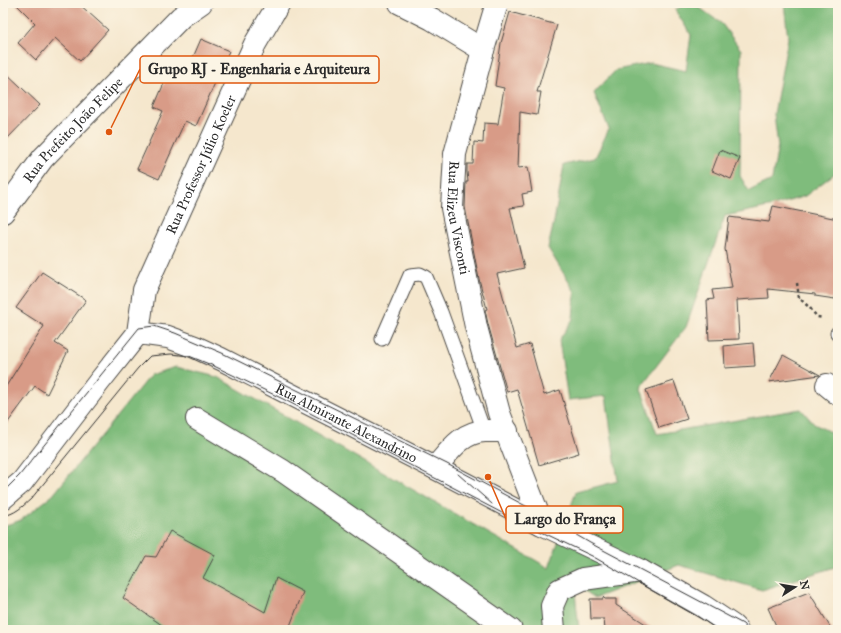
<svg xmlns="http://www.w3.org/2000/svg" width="841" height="633" viewBox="0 0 841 633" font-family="'IM FELL Great Primer',serif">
<rect width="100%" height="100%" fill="#fcf5e5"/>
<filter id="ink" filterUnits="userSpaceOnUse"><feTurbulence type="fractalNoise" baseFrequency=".025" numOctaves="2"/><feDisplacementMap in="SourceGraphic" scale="8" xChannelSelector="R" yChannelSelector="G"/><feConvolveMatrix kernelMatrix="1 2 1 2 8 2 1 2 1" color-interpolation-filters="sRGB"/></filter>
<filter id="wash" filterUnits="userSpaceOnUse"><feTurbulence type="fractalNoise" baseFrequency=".012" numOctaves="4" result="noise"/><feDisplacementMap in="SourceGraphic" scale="16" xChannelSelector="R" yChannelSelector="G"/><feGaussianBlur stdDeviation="0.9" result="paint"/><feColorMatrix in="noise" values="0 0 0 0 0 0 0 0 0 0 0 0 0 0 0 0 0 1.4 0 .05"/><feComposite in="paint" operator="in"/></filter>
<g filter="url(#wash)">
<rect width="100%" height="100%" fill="#f5e7cd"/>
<path fill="#7fbc7c" stroke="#557454" d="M688,3H693L722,24L741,50L740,176L749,191L772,180L778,146L774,114L788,38L784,3H838V171L805,196L773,206L725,216L686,327L642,385L641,389L657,434L801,409L814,424L838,436V566L762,590L679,565L595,598L574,583L579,630H3V526L21,520L53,495L150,375L176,367L217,377L549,568L576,492L618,481L606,396L568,400L559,340L573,319L575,292L548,248L554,222L564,165L595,158L609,129L594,93L616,70L651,63L686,71L691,35L675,10Z"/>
<g id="blocks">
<path fill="#d89b87" d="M15,3H78L108,30L80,61L55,38L36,60L18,43L35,23Z
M510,12L557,25L537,92H541L537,115L520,112L518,168L528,167L532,192L522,194L524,206L510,208L524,268L497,274L517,348L530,344L544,395L560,390L579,453L539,465L517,389L507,392L488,324L485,310L487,309L479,279L465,207L466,182H468L467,172V164H473L474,142L483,143L484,123L498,124L504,88L495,86L501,43Z
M201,39L229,51L196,126L185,121L159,179L137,169L163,111L154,107L170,69L185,76Z
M3,70L40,105L3,143Z
M720,150L740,158L731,179L712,171Z
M773,206L838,219V280L835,299L815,296V294L768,289L769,298L737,300L739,339L709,340L707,300L714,299L712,290L732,288L725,249L729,217L769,222Z
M42,272L86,300L55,343L68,351L47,394L35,386L3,429V391L44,326L16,308Z
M753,343L755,366L725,368L724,346Z
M783,355L820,375L769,382Z
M674,381L687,419L659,428L646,390Z
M170,531L215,555L203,578L265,612L276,578L303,592L290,626L297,630H169L123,598L146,556L156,557Z
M809,592L832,630H778L768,608Z
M603,597L605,599H616V605L655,630H605L604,619H591L590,599H603Z"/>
</g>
</g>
<g filter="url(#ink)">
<use href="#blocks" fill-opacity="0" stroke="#494743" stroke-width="1"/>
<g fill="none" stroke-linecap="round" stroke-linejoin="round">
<defs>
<path id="lane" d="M837,333H838
M382,339L410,275L420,274L426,277L441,312L484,431"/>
<g id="street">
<path d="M400,3L432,19L483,50"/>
<path id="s1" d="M497,3L483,50L455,154L452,208L476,327L499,413L542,524"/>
<path id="s2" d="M3,212L43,158L181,17L201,3"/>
<path id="s3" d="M138,333L144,290L255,44L279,3"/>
<path d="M827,385L838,394"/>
<path d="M197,419L283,471L511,630"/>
<path d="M435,468C449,452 461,432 485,431C492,431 500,431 507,431"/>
<path d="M554,630L552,606L559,590L583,579L641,571"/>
</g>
<g id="secondary">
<path id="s4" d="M3,498L22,482L99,382L138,333L168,337L195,347L221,359L435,468L542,524L641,571L703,606L733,626L737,630"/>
</g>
</defs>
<use href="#lane" stroke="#494743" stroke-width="15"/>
<use href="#street" stroke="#494743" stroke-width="24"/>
<use href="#secondary" stroke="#494743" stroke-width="24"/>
<path stroke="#494743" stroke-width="2.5" stroke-dasharray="3 3" stroke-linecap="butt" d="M797,283L799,298L810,308L817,317L823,318"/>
<use href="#lane" stroke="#fff" stroke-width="13"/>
<use href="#street" stroke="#fff" stroke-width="22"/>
<use href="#secondary" stroke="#fff" stroke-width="22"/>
<path stroke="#2b2b2b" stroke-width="1" d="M458,474L492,504
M3,490L6,489L19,476L139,328L154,326L175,333L222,353L447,464L537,512L590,543L743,624L748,630
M3,516C15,514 22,507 31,499L138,368L150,356L171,354L189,356L214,366L283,399L504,514L592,556L703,620L718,630"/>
</g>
</g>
<g text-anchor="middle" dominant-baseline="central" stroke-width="3" stroke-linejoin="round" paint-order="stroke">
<g font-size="14" fill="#2b2b2b" stroke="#fcf5e5">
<text stroke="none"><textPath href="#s2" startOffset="108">Rua Prefeito João Felipe</textPath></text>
<text stroke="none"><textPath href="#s3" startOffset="181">Rua Professor Júlio Koeler</textPath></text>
<text stroke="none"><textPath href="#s1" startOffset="221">Rua Elizeu Visconti</textPath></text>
<text stroke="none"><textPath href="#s4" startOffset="442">Rua Almirante Alexandrino</textPath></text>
</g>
</g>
<path fill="none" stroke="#df570e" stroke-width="1.5" d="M109 132L140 69M488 477L506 519"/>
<g fill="#df570e" stroke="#fcf5e5" stroke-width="1.5">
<circle cx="109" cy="132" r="4"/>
<circle cx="488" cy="477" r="4"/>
</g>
<g fill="#fcf5e5" stroke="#df570e" stroke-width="1.5">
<rect x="140" y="56" width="239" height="27" rx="4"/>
<rect x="506" y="506" width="117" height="27" rx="4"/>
</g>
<g font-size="15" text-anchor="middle" font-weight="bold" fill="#2b2b2b">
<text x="259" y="74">Grupo RJ - Engenharia e Arquiteura</text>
<text x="565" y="524">Largo do França</text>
</g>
<rect width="841" height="633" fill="none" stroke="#fcf5e5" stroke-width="16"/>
<g transform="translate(795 587) rotate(78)" stroke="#fcf5e5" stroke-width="3" paint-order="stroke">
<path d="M0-3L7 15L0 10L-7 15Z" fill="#2b2b2b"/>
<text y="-6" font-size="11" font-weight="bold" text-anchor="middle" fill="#2b2b2b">N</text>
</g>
</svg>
